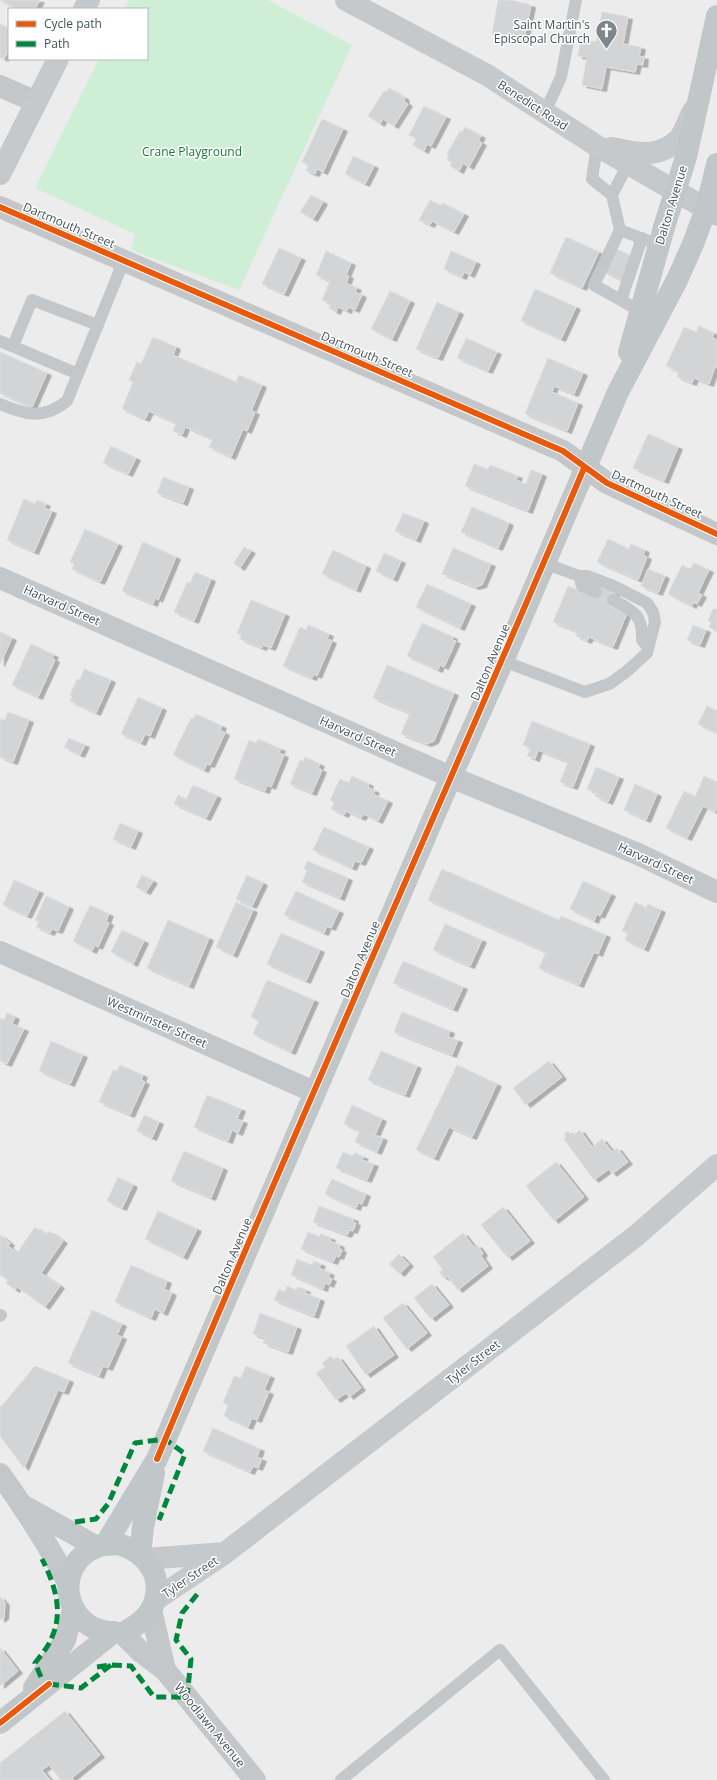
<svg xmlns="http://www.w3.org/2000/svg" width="717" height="1780" viewBox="0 0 717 1780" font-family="'Open Sans',sans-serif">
<defs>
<filter id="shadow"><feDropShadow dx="4.5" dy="2.5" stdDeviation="0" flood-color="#0004"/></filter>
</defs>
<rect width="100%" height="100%" fill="#edecec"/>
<path fill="#cfeed6" d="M129,0H268L352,45L239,290L131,250L135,234L35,188L99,59H147V9H124Z"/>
<path fill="#d3d4d5" stroke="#dededf" filter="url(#shadow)" d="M0,0H40L35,9H17Z
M498,0H510L531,5L524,40L492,34Z
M602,12L628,17L623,44L641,47L639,56L644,57L643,65L637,64L635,72L606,67L602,89L582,85L587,57L578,56L581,39L596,42Z
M0,24L9,28V49L4,59L0,57Z
M389,88L405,98L404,101L408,104L394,126L383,119L380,124L368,116L384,91L386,92Z
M424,106L446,117L431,146L427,144L424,151L413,145L416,139L409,135Z
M322,119L343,129L323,172L317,169L315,174L306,171L309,165L302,162Z
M465,127L481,136L478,141L482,143L469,167L463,163L459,171L450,166L452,163L447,160L449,156L447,154L460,131L462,132Z
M353,156L374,166L365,184L345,174Z
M311,195L323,202L313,219L300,212Z
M430,200L441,206L442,203L464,214L454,232L432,221L430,225L419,220Z
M566,237L599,252L582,288L550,273Z
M279,248L301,258L284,294L262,284Z
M615,248L634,258L623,281L604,272Z
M326,251L351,263L346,275L349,276L346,283L357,288L355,292L362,295L355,310L348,307L347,311L338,307L336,312L329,308L331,304L322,300L330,281L316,275Z
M451,251L476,262L470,275L464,272L462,277L444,269Z
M535,289L576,307L561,339L521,321Z
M390,291L410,301L392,339L371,329Z
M437,302L459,312L438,358L416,349Z
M699,326L714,333L712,337L717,340V368L715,367L709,384L694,378L692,383L677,377L679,372L666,366L684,327L696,332Z
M153,337L176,347L173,355L236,382L239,375L262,385L251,411L255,412L247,431L243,429L231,457L209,447L213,439L185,427L182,435L173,431L176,423L149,411L145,419L122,409L133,382L129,380L137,362L141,364Z
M466,338L497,352L488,371L457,358Z
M0,352L47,373L32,407L0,393Z
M548,358L583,373L574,394L554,386L552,392L578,403L567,431L525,414Z
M648,434L678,447L664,481L633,468Z
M111,446L136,458L128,474L103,463Z
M474,464L488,469L490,465L518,476L516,480L526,484L531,470L542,474L528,511L465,486Z
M163,477L189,487L183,503L157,493Z
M24,499L35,504L37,500L46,504L44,508L52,511L34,552L7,540Z
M472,507L509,523L498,548L461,532Z
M403,513L424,521L416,540L395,531Z
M85,529L118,544L100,582L72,569L74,564L70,562Z
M608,539L629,549L631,544L645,550L643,555L647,557L638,580L597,562Z
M143,542L176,557L158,600L155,598L153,604L122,591Z
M244,547L251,551L240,568L234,563Z
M453,548L491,564L482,585L475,587L442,574Z
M333,550L366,566L356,590L322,574Z
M384,553L401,561L393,579L376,571Z
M694,563L709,570L698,593L702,595L697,604L693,602L692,606L668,594L682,565L690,569Z
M648,569L665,576L658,593L641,586Z
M195,572L211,579L194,621L174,612L187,582L190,583Z
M427,584L471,604L460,628L416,607Z
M568,586L594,597L598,586L615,593L610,606L627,613L613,647L589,637L587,641L576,636L578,632L553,622Z
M251,600L285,614L271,648L263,645L262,648L240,639L241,635L237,633Z
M713,609H717V631L709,627L711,622L708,621Z
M422,623L453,637L452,640L456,641L444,667L440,665L438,670L407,656Z
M308,625L329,634L327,639L332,641L317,676L314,674L312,678L283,666L300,627L306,630Z
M693,625L706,630L700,645L687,640Z
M0,632L12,638L0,664Z
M31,644L54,655L52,658L55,660L38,697L12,685Z
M387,665L454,693L434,741L427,744L401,734L410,713L373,698Z
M84,669L111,680L96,713L70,701L72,696L70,695L77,679L80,680Z
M138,697L162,708L150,736L145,734L141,743L121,734Z
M707,706L717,711V733L698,724Z
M8,712L29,720L13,762L0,757V719L5,720Z
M196,714L222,726L220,730L225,733L210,765L207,764L204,770L173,755L191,718L193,719Z
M532,721L590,744L573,787L560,782L568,762L538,750L535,759L527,756L531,748L523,745Z
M69,738L85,745L80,755L64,747Z
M258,739L281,749L279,753L284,755L271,787L267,785L265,791L234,779L249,740L256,743Z
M305,757L320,764L318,768L322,770L312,793L290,784L300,760L303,761Z
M596,767L619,777L608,802L595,796L596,793L587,789Z
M352,776L369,784L368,787L375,791L373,794L388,801L378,821L364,814L361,818L346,811L344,815L331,809L334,802L330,800L340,779L349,783Z
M704,776L717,782V809L715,812L703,806L687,838L666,828L684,791L695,797Z
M635,784L657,794L646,820L624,810Z
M193,785L217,796L206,818L174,804L178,795L186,800Z
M120,823L138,831L131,847L113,839Z
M324,827L369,847L361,863L355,861L352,868L313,850Z
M307,861L348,878L340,898L302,882L307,870L304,869Z
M442,869L559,920L561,916L606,935L598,954L594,952L579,985L539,968L546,952L428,900Z
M142,875L153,881L146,892L136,887Z
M247,875L263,883L252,906L236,899Z
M14,880L39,891L27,916L3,905Z
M583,881L611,894L600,916L597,914L594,921L570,909Z
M296,891L339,911L331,928L327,926L324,933L284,915Z
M46,896L69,907L58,931L52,929L50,933L36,927L39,922L35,920Z
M236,902L253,910L233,955L216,947Z
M635,902L646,908L648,904L661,910L644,949L625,940L628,933L622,931Z
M90,905L109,914L106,921L109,923L98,947L95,945L92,951L73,941Z
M168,920L209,938L189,986L147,968Z
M445,924L482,940L470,966L433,950Z
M122,930L144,941L133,964L111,952Z
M281,933L320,950L306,981L267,964Z
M403,961L463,987L453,1009L393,983Z
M267,980L314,1000L291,1052L253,1034L259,1021L251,1017Z
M402,1012L450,1031L448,1037L458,1040L452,1055L394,1032Z
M7,1013L15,1017L12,1024L24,1029L7,1064L0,1061V1018L4,1020Z
M51,1041L83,1055L70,1084L39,1071Z
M381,1051L417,1066L405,1095L368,1080Z
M549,1061L562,1077L526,1105L513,1088Z
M120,1065L143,1075L141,1080L145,1082L130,1115L99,1102L113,1070L117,1071Z
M457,1065L497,1084L472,1137L449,1127L434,1158L416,1150Z
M207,1095L241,1109L237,1119L243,1121L238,1133L232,1130L228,1141L194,1127Z
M352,1105L382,1119L375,1135L383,1138L377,1152L355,1142L360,1131L344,1124Z
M144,1115L159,1122L152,1138L137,1131Z
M580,1130L592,1147L602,1139L612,1152L617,1148L628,1162L612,1174L609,1169L594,1180L564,1139L566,1137L564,1134L568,1131L572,1136Z
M184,1151L223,1168L211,1198L171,1181Z
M343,1152L353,1156L355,1153L364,1157L362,1160L374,1164L367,1180L336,1168Z
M556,1162L584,1197L554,1221L526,1186Z
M118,1177L133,1185L122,1208L107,1201Z
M332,1179L366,1194L362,1204L358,1203L356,1208L325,1194Z
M319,1206L354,1219L353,1222L356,1223L353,1231L350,1230L347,1235L313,1222Z
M503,1207L530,1241L508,1258L481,1225Z
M158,1211L197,1229L183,1257L145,1239Z
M35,1227L46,1235L49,1231L63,1241L41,1273L60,1286L45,1307L17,1287L15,1290L6,1283L8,1280L0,1275V1235L10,1243L8,1246L17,1253Z
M308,1232L319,1237L321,1234L331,1238L330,1241L340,1245L339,1248L342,1250L339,1257L336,1256L333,1262L301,1249Z
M463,1233L474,1247L477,1245L483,1253L481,1256L488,1266L458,1290L447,1276L444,1278L439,1272L443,1270L433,1257Z
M399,1254L409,1264L400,1274L389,1264Z
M297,1259L312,1265L314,1261L321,1264L319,1268L330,1273L328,1277L332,1279L329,1285L325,1283L323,1289L291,1275Z
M131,1265L167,1281L164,1289L172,1293L163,1313L155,1309L151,1318L115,1302Z
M432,1284L449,1305L431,1319L414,1298Z
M287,1286L296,1290L298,1287L306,1290L305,1293L320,1299L314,1316L274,1300L279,1289L285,1292Z
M403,1303L427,1333L407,1349L383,1318Z
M92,1310L122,1324L117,1335L122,1337L108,1368L103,1366L99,1376L68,1363Z
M260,1313L297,1327L288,1352L263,1343L265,1338L253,1334Z
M374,1326L394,1355L366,1375L346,1346Z
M331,1356L334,1360L338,1357L361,1388L349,1397L346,1393L336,1400L316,1373L325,1367L322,1363Z
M35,1366L69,1380L64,1392L58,1390L24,1468L0,1436V1408Z
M246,1366L270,1376L264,1390L269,1392L257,1420L252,1418L248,1427L224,1416L228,1405L223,1403L234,1376L241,1378Z
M213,1428L260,1449L257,1457L262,1459L258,1468L253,1466L250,1472L203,1451Z
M0,1597L5,1603L4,1617L0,1620Z
M0,1648L18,1671L0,1686Z
M65,1711L100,1755L72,1778L74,1780H61L49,1765L42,1770L50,1780H0V1763Z"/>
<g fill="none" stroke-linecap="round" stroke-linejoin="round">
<path stroke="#c3c7c9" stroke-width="12" d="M545,112L561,77L576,0
M597,146L592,179L612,195
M620,230L612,195L628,164
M621,300L642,238
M640,311L594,285L620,230L659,245
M0,341L78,374
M13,346L32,300L98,325
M0,404C26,415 43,420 67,401L124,260
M579,576L582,586L596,592
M613,600C633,611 643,614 642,640L648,647
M503,661L585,692L609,684L626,672L647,653L655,622L653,612L647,603L616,587L588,576H579L544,563
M0,1316L1,1315
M341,1780L500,1650L604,1780"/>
<path stroke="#c3c7c9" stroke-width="22" d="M0,86L36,102
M0,207L563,451L607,483L717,534
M0,578L451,777L638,854L717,892
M0,952L314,1092
M0,1474C25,1509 49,1545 68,1583
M24,1506L97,1547
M151,1610L165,1670
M123,1634L141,1652L165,1670L255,1780"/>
<path stroke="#c5c9cb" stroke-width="22" d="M346,0L487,75L597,146L717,215
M84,9L89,0
M611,148C634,153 657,159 677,141C684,135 688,120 693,111
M0,174L58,59
M145,1559L225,1553
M155,1600L225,1553L637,1235L717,1165"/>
<path stroke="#c1c6c8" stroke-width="22" d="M629,352L665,224L686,157L717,16
M118,1544C146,1552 165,1576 153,1606C148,1617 140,1623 130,1629C120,1635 121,1633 111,1632C63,1629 52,1564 97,1547C103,1544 111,1545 118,1544Z
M105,1545L157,1459L451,777L503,661L618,392L677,280L693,244L706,209L717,164
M140,1554L143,1527L154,1473
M34,1688L65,1640L73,1610
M0,1723L114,1632"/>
<path stroke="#00873e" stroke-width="5" stroke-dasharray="10 5" stroke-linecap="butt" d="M75,1522L96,1519L108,1504L135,1443L165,1439L185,1454L159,1520
M97,1667L111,1665L131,1666L154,1697H187L191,1659L176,1640L182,1613L199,1592
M41,1677L35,1663C41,1655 49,1646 52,1637C64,1610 54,1583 42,1559
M49,1684L81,1688L111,1665"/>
<defs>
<path id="cycleway" d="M0,207L563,451L607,483L717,534
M157,1459C295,1127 444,799 584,468
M0,1723L49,1684"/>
</defs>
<use href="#cycleway" stroke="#fff" stroke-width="8"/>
<use href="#cycleway" stroke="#e8590c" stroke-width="6"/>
</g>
<defs>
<symbol id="church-pin" viewBox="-11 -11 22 30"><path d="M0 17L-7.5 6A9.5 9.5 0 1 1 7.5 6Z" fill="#7e888c" stroke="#fff"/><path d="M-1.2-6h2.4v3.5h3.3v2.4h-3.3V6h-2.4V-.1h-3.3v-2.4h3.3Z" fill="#fff"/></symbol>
</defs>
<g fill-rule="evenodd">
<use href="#church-pin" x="594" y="18" width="25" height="34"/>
</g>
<g text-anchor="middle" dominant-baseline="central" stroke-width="3" stroke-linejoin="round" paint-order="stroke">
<g font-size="12" fill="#435259" stroke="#fff" text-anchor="end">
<text x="590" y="24">Saint Martin's<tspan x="590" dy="14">Episcopal Church</tspan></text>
</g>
<g font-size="12" fill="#435259" stroke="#fff">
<text transform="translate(533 105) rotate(33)">Benedict Road</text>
<text transform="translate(671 205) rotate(-73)">Dalton Avenue</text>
<text transform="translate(69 225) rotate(23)">Dartmouth Street</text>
<text transform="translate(367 354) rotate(23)">Dartmouth Street</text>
<text transform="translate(657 494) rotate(25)">Dartmouth Street</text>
<text transform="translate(62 605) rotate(24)">Harvard Street</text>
<text transform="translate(490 662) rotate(-67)">Dalton Avenue</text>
<text transform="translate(358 736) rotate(24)">Harvard Street</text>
<text transform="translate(656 863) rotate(25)">Harvard Street</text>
<text transform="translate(360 959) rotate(-67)">Dalton Avenue</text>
<text transform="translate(157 1022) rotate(24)">Westminster Street</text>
<text transform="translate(232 1256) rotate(-67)">Dalton Avenue</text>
<text transform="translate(473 1362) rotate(-38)">Tyler Street</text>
<text transform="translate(190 1577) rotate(-34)">Tyler Street</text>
<text transform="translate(210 1725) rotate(51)">Woodlawn Avenue</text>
</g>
<g font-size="12" fill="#147a37" stroke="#fff">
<text x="192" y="151">Crane Playground</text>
</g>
</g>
<rect x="8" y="8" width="140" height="52" fill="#ffffff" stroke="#b4babd"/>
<rect x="16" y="21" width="20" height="6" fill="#e8590c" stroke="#b4babd"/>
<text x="44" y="28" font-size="12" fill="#435259">Cycle path</text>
<rect x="16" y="41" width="20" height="6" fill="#00873e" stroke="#b4babd"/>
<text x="44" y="48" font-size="12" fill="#435259">Path</text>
</svg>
